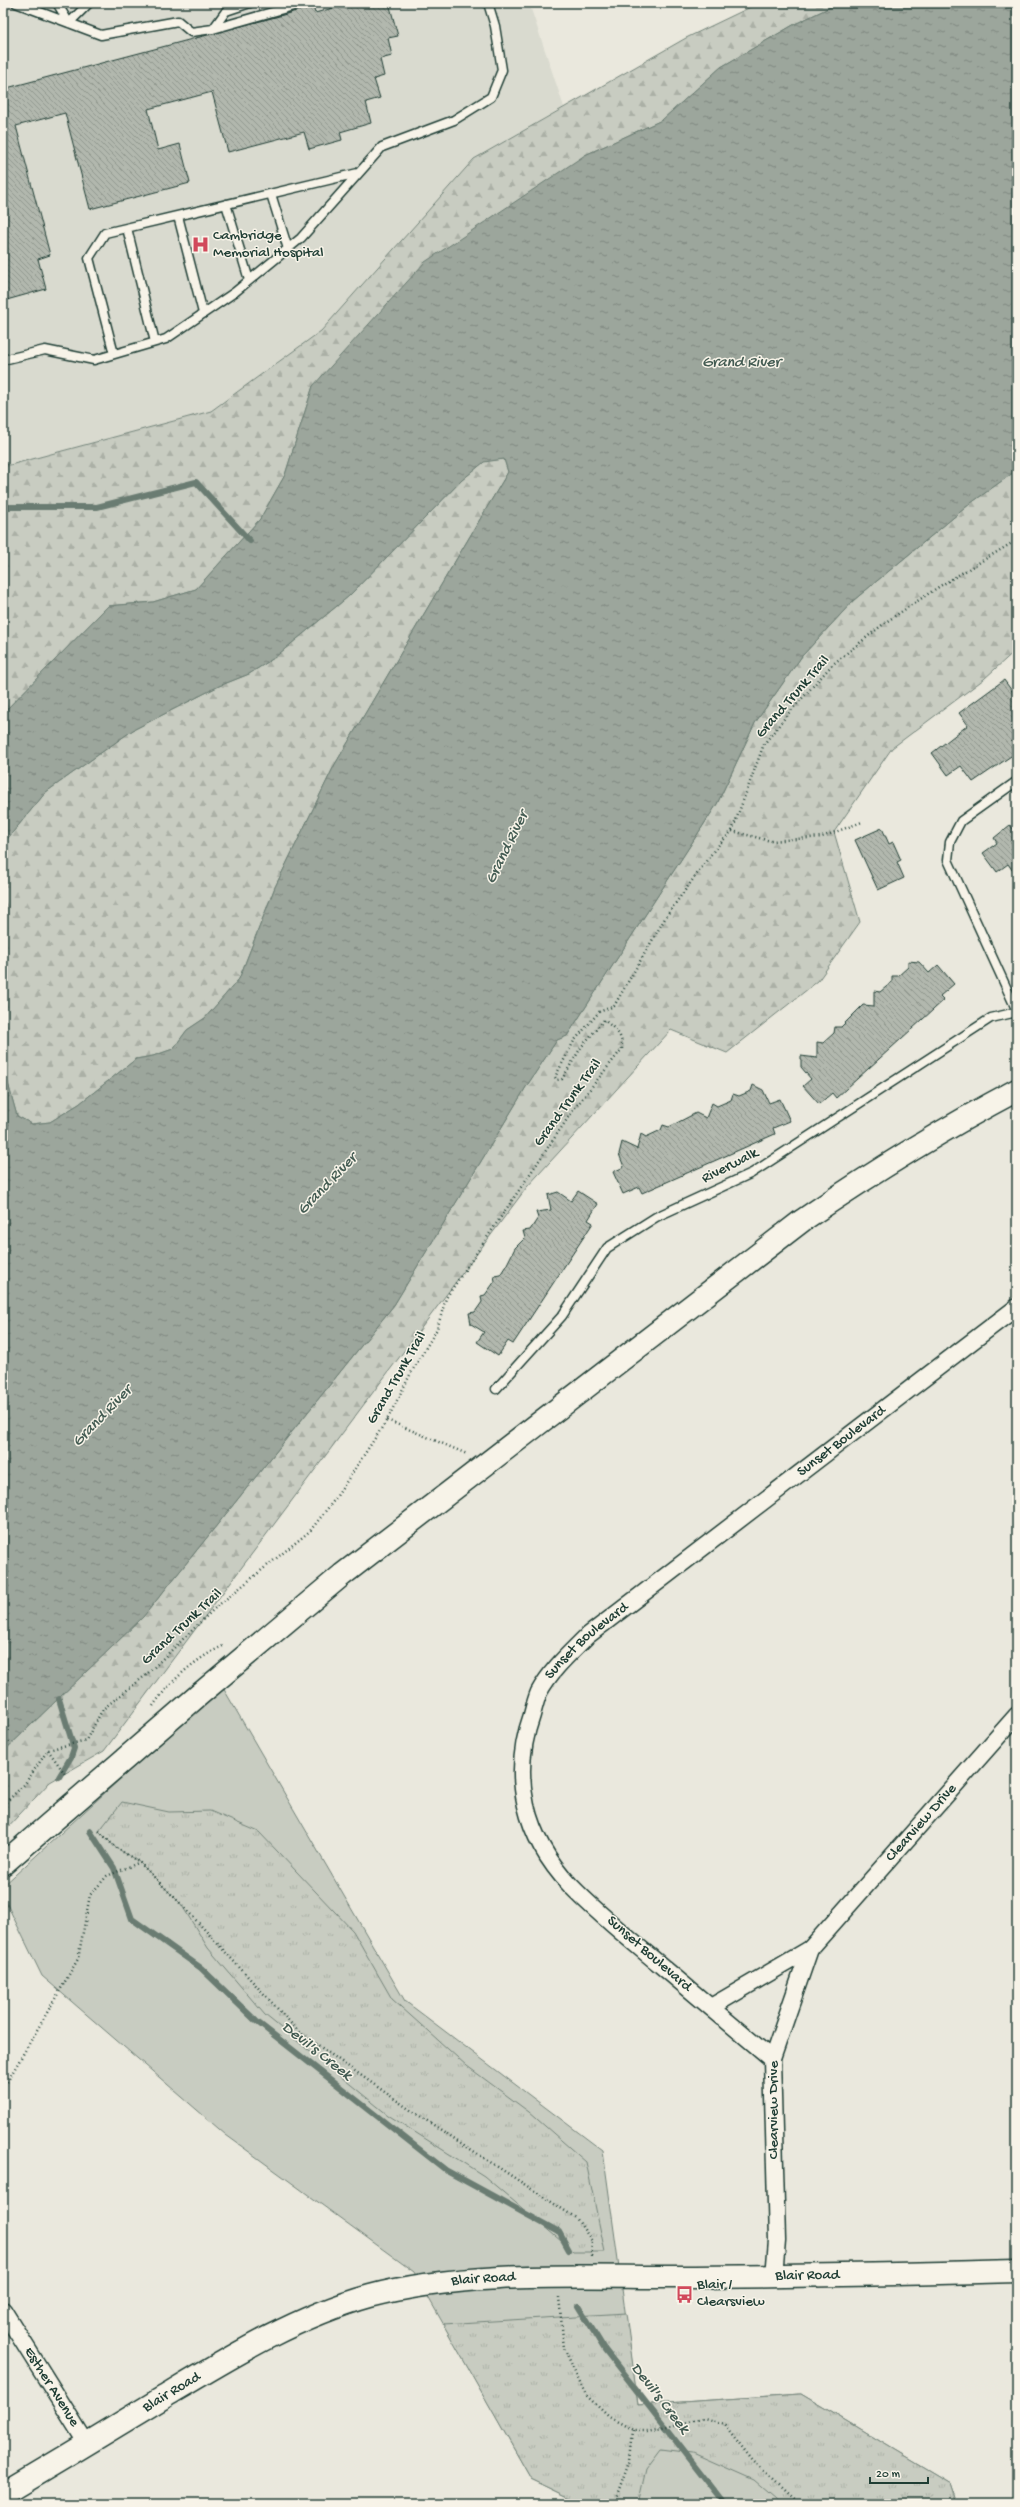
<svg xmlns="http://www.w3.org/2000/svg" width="1020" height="2507" viewBox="0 0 1020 2507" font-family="'Gochi Hand',sans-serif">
<defs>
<pattern id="forest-firs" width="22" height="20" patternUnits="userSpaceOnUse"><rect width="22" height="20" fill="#c8ccc1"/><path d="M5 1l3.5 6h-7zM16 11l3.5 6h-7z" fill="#abb0a6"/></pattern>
<pattern id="park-tufts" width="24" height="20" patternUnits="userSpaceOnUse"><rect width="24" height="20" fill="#c8ccc1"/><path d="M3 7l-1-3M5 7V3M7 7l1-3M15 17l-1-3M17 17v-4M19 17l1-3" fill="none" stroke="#abb0a6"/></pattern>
<pattern id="water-ripples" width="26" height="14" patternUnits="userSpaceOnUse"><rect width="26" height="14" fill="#9ca69c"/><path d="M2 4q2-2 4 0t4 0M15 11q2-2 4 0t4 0" fill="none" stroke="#7f8880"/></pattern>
<pattern id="building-back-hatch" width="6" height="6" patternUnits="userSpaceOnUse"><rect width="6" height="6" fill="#b2b8ae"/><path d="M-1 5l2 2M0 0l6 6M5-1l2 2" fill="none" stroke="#90978e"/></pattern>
</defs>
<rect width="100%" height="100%" fill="#eae8dd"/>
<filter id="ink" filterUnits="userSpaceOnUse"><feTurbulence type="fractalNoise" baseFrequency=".025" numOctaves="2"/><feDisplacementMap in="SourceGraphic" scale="8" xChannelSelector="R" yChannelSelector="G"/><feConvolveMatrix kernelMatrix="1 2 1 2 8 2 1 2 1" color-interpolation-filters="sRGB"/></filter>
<g filter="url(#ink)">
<path fill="#d9dacf" d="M3,3H529L564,107L474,159L321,331L211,411L10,465L3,464Z"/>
<path fill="#c8ccc1" stroke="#74847a" d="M222,1686L405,2001L603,2151L638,2405L801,2394L950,2483L957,2504H583L531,2479L414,2272L226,2135L42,1976L3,1896V1886Z"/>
<path fill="url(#forest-firs)" stroke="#74847a" d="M759,3H839L795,24L721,67L662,120L585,155L313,386L285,475L260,519L196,589L153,602L108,606L3,713V619L7,615L3,589V464L10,465L211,411L321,331L474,159L686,38Z
M504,459L508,472L334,766L275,887L239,979L205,1018L187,1030L173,1049L153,1056L136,1059L79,1104L50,1122L32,1124L17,1116L3,1065V844L46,792L133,730L219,686L249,674L274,658L349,596L462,480L485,461Z
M1017,470V649L984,679L892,748L834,832L860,922L818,981L727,1053L671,1030L527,1187L104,1751L50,1782L3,1832V1752L143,1617L394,1305L526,1087L557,1040L567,1036L717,804L755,723L802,656L854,600L971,503Z"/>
<path fill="url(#park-tufts)" stroke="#74847a" d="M122,1802L169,1812L210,1811L259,1832L353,1931L392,1999L467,2066L529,2112L586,2162L605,2252H574L484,2176L388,2115L265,2015L208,1948L181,1904L139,1862L115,1847L99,1831Z
M626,2313L638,2405L801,2394L950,2483L957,2504H782L754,2480L693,2453L661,2449L646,2469L638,2504H583L531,2479L443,2324Z"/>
<path fill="url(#water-ripples)" stroke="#6a7c72" d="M839,3H1017V470L971,503L854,600L802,656L755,723L717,804L567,1036L557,1040L526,1087L394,1305L143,1617L3,1752V1065L17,1116L32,1124L50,1122L79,1104L136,1059L153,1056L173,1049L187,1030L205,1018L239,979L275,887L334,766L508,472L504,459L484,462L462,480L349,596L274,658L249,674L219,686L133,730L46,792L3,844V713L108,606L153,602L196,589L260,519L285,475L313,386L425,262L585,155L662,120L721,67L795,24Z"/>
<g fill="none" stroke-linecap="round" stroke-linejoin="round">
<path stroke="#6a7c72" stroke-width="6" d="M3,507H97L196,482L250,541
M59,1777L71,1757L74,1748L59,1699
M90,1831L114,1868L132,1919L201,1968L256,2021L447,2171L559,2232L569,2250
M578,2306L605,2350L725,2504"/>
</g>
<path fill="url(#building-back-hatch)" stroke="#1f3d34" d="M309,3H312L315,13L351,3H356L357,6L370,3H389L398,36L388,38L392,56L380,59L384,76L374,79L380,98L366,102L371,123L340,132L342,140L309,149L304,132L228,152L212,92L148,109L158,150L180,144L190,183L90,209L65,113L16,126L50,255L38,259L46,289L3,301V89L283,15L306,8Z
M1004,680L1017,698V752L973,782L961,766L948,775L932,753L968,725L959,713Z
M1010,825L1017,834V877L1008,864L997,872L983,853L997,843L994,838Z
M882,828L889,844L893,842L901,860L897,862L904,878L878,890L855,840Z
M908,961L919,962L929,973L938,965L954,984L940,996L944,1000L836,1098L832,1093L819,1104L803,1086L811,1079L801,1067V1056L817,1058V1042L823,1043L834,1033L835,1027H841L863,1005L874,1006V991L880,992L892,982V976H898L908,967Z
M753,1085L763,1090L769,1103L780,1099L790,1121L773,1128L775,1134L642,1193L639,1187L623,1194L613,1172L624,1167L619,1154L622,1142L637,1149L641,1134L646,1137L661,1130L663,1125L669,1127L696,1113L706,1118L712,1103L717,1106L731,1100L733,1094L739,1096L751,1091Z
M578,1191L598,1204L588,1220L593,1223L513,1344L508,1341L498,1356L477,1342L484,1332L471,1324L469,1313L475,1312L482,1302L481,1296L485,1295L495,1281L494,1276L500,1275L507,1264L515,1248L525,1238L523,1231L530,1230L538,1218L536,1212L551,1210L548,1195L558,1192L571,1201Z"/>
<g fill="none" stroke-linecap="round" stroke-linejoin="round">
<defs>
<path id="lane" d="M16,3L101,35L178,21L191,32L213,29L226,11L250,3
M57,3L69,23
M69,23L89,3
M213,29L304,3
M271,194L288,249
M226,204L249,280
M178,216L203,313
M127,228L155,342
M114,354L89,258L105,233L358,173
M3,360L45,350L94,360L166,339L235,292L301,238L382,147L454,120L491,97L502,70L495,26L488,3
M1017,781L961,821L950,842L948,860L1017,1011
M496,1389L562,1316L607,1248L656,1217L752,1173L991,1018L1017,1012"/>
<g id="street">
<path id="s1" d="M711,2007L810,1949L1017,1715"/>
<path id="s2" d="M772,2059C734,2027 696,1995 658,1963C628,1938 597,1913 570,1885C525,1837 510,1777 532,1715C534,1707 536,1699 539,1692C551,1670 569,1654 586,1637L1017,1307"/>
<path d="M774,2277L777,2240L772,2059L810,1949"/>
<path id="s3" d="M3,2310L87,2444"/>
</g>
<g id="secondary">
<path d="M3,1864L200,1694L342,1575L803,1220C872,1173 943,1129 1017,1090"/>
<path id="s4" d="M3,2494C57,2462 110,2430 164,2397C229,2358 295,2317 370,2296C462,2271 578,2277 674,2277C788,2277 903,2274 1017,2271"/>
</g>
</defs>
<use href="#lane" stroke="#1f3d34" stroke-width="11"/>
<use href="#street" stroke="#1f3d34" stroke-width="19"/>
<use href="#secondary" stroke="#1f3d34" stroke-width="25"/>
<path stroke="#1f3d34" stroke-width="2.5" stroke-dasharray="1 3" stroke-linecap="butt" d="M732,831L771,841L822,837L862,822
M387,1420L467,1454
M153,1706C171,1680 196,1658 225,1645
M48,1750L65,1774
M3,1805L24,1785L48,1750L86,1740L103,1709L146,1675L215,1608L310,1531L335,1499L387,1420L411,1373L437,1329L446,1298L574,1109L622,1049C623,1034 615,1029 604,1020L582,1046L562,1079L557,1080L555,1077L574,1041L599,1012L614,1006L667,915L715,849L732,831L764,744L787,715L832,665L886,622L940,586L1017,540
M99,1831L115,1847L139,1862L181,1904L299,2032L409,2109L576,2218L592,2241L591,2256
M3,2089L78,1959L90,1895L107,1876L138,1863
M559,2297L564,2348L586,2395L609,2417L633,2430H647L704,2419L724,2425L753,2462L799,2504
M614,2504L630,2460L633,2430"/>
<use href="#lane" stroke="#f7f3e8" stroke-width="8"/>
<use href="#street" stroke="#f7f3e8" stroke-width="16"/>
<use href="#secondary" stroke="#f7f3e8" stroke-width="22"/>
</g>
</g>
<defs>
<symbol id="hospital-bare" viewBox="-9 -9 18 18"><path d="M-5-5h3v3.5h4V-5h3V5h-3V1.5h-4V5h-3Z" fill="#d1495b" stroke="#f7f3e8" stroke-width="2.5" paint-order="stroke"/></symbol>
<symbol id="bus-bare" viewBox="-9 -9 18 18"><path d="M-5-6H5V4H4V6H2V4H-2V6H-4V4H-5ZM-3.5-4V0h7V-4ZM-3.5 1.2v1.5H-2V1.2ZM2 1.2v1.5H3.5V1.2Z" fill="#d1495b" stroke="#f7f3e8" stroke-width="2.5" paint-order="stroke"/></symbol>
</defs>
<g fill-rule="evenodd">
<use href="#hospital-bare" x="188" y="232" width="25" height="25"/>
<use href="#bus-bare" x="672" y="2282" width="25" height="25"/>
</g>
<g text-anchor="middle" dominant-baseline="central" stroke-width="3" stroke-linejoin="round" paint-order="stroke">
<g font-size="15" fill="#1f3d34" stroke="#f7f3e8" text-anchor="start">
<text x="213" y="236">Cambridge<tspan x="213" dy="17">Memorial Hospital</tspan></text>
<text x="697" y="2285">Blair /<tspan x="697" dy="17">Clearsview</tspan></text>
</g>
<g font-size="15" fill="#1f3d34" stroke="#f7f3e8">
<text transform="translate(793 697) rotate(-49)">Grand Trunk Trail</text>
<text transform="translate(568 1103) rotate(-54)">Grand Trunk Trail</text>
<text transform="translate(730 1166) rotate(-27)">Riverwalk</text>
<text transform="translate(397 1378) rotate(-60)">Grand Trunk Trail</text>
<text stroke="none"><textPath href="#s2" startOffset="869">Sunset Boulevard</textPath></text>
<text transform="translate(182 1627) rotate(-43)">Grand Trunk Trail</text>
<text stroke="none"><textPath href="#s2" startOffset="545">Sunset Boulevard</textPath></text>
<text stroke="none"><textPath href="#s1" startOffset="283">Clearview Drive</textPath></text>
<text transform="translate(649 1954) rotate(41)">Sunset Boulevard</text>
<text transform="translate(774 2110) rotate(-90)">Clearview Drive</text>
<text stroke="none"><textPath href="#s4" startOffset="857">Blair Road</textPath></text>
<text stroke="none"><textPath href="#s4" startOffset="533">Blair Road</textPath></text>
<text stroke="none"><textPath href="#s3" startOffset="91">Esther Avenue</textPath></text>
<text stroke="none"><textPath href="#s4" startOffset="197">Blair Road</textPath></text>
</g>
<g font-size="16" font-style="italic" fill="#445c53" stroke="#f7f3e8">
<text x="741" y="363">Grand River</text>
<text transform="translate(508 848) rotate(-64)">Grand River</text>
<text transform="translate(328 1185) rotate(-46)">Grand River</text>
<text transform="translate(103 1417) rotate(-46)">Grand River</text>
<text transform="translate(316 2052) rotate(38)">Devil's Creek</text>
<text transform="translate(659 2399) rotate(52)">Devil's Creek</text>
</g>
</g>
<rect width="1020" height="2507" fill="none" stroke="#f7f3e8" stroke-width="16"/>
<rect x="8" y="8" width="1004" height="2491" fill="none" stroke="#1f3d34" stroke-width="1.5" filter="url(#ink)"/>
<path d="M870 2477v6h58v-6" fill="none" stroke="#1f3d34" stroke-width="2"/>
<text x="876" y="2477" font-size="12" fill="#1f3d34" stroke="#f7f3e8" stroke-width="3" paint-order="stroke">20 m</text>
</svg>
